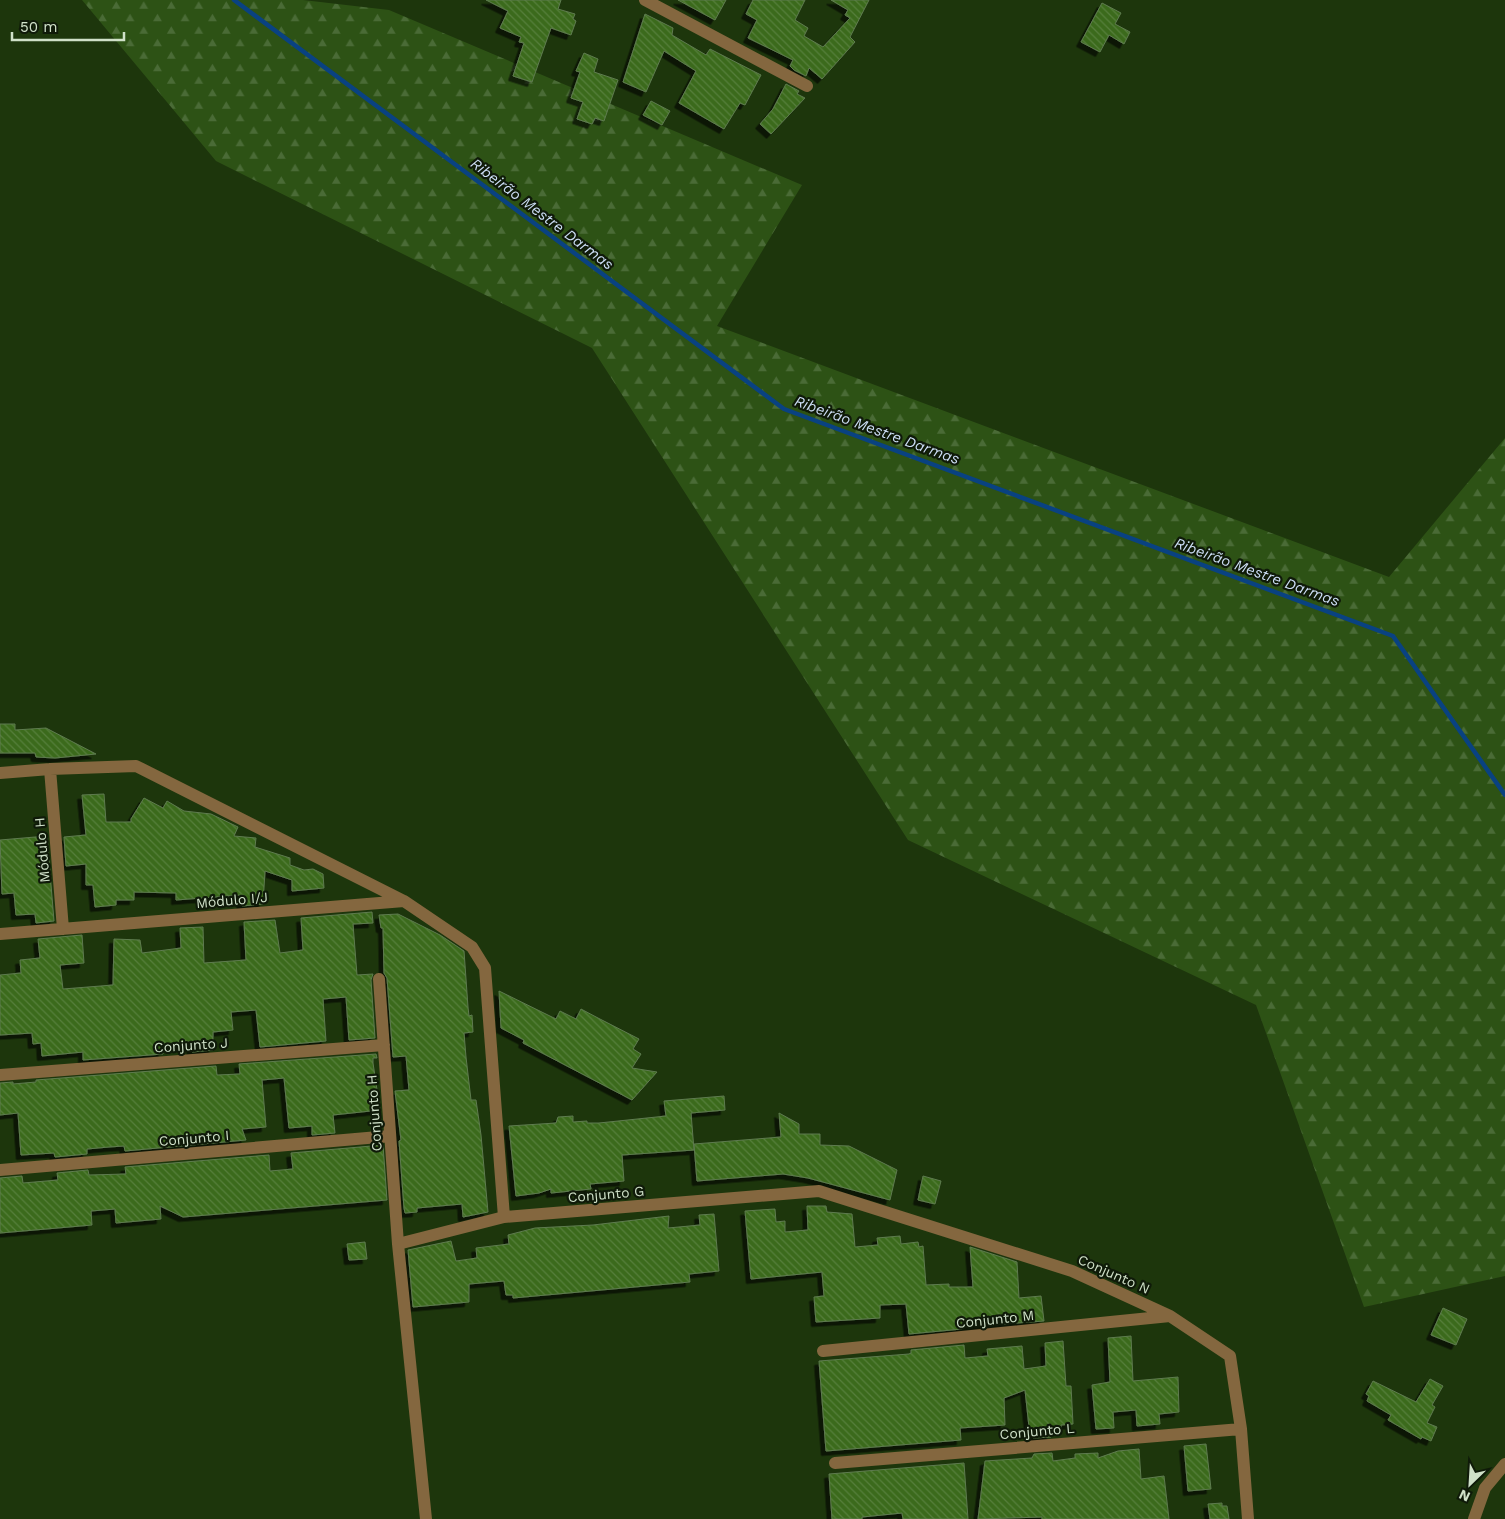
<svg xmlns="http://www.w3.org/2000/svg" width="1505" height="1519" viewBox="0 0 1505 1519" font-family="'Work Sans',sans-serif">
<defs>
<pattern id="forest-firs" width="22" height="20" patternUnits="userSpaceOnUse" patternTransform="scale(1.25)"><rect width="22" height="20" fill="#2d5215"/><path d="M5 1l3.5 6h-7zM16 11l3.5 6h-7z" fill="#4a6b36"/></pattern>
<pattern id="building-back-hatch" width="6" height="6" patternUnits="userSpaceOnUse" patternTransform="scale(1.25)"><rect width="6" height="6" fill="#3b6a1c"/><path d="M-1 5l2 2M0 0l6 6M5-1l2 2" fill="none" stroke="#567f3c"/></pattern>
<filter id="shadow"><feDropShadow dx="-4.5" dy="4.5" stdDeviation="0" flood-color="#0009"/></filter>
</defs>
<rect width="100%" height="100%" fill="#1d360c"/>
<path fill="url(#forest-firs)" d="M82,0H303L389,10L802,185L717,326L1389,577L1505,438V1276L1364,1307L1256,1005L908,840L592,348L216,161Z"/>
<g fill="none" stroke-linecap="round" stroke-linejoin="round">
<path stroke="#094281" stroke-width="4.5" d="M234,0L784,409L1393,636L1505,795"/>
</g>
<path fill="url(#building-back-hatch)" stroke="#5e7b4f" filter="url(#shadow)" d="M486,0H561L558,9L575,14L573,19L576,21L571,35L551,28L532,82L513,76L524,43L519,42L521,37L500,28L508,11Z
M678,0H726L715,20Z
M753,0H805L795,20L808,28L804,36L823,47L850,18L845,15L848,10L831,0H869L850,37L855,42L822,79L809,68L806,76L794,70L790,66L793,60L748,38L757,20L746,14Z
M1102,3L1121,13L1115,24L1130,32L1124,44L1109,35L1100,52L1081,42Z
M645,14L673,28L672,35L706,55L710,49L761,75L745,105L740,103L724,129L679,103L696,71L664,51L646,92L623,82Z
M584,53L598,59L594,72L618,80L604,121L595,118L592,124L577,119L583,102L571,98L580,72L576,71Z
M786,84L799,91L797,94L805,98L771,134L760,124L773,109Z
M651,101L670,111L662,125L643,115Z
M0,724H15V730L46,728L96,754L55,758L36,757L35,753H0Z
M104,794L106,822H131V819L144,798L163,808L167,801L184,811L211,814L238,827L234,836L256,838L255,847L290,858V865L304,870L313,869L323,874L324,888L292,891V880L265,871L263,904L242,906L240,895L176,900V893L134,892V900H116V905L95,907L93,885H86V864L66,866L64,837L86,835L82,795Z
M47,836L54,921L36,923L35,914L16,915L14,893L2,894L0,840Z
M372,912L373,923L353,924L357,975L373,974L371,980L375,1038L349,1040L346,997L323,999L326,1041L260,1047L256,1010L231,1012L233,1030L213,1032V1050L192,1052L191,1042L162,1044L163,1054L83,1060V1052L42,1056L41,1043L33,1044L32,1033L0,1035V975L21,973L20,960L40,958L38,939L82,935L84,963L60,965L63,989L113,985L114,939L140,940L142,953L181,948L180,928L203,927L204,963L246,960L244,922L275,920L280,953L303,950L301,918Z
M398,914L440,935L464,951L468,1007L469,1016L472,1015L473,1032L464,1033L466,1057L471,1100H476L481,1135L488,1212L463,1217L462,1204L417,1208V1212L405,1213L404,1208L399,1141L401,1140L395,1091L409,1090L406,1056L393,1057L387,978L384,973L383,928H381L379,915Z
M499,991L556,1019L560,1011L576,1019L581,1009L598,1018L639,1039L633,1049L641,1054L632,1068L657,1072L632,1100L523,1043L524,1040L501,1028Z
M376,1054L377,1058H373V1063L380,1110L333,1115L335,1133L312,1135V1126L289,1128L284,1078L262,1080L266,1127L242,1129L246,1140L125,1151L124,1146L109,1147L87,1149V1154L55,1157L54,1153L21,1155L18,1113L0,1115V1083L13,1082V1084L36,1082V1080L216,1066L217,1075L240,1074L239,1064Z
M724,1096L725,1110L691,1113L694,1150L622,1155L624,1181L590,1184L591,1189L551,1193V1189L539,1193L516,1196L509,1126L556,1123L558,1117L573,1116V1122L587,1121V1123H599L666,1116L664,1101Z
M779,1113L799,1124V1134H820V1145L849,1146L897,1170L890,1200L808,1178L783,1174L697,1181L694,1144L781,1137Z
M383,1145L387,1200L183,1217L160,1206L161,1219L116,1223L115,1209L91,1211L92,1225L0,1233V1178L22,1176L23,1183L58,1180L57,1173L88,1170L89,1175L126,1174L125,1167L269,1155L270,1171L293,1169L291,1153Z
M923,1176L941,1181L935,1204L918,1200Z
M807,1206H826L827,1212L852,1214L855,1247L878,1245L877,1238L900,1236L901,1244L918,1242L919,1247L923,1246L926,1285L949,1284V1287H973L970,1247L1017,1262L1019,1298L1041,1296L1044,1321L962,1327V1329L909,1334L906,1304L880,1305V1318L816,1322L814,1297L824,1296L822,1272L751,1279L745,1211L775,1209L776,1222L785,1221V1232L808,1230Z
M714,1214L719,1271L689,1274L690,1282L513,1298V1295H506L504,1281L469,1284V1302L413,1307L408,1250L451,1241L456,1261L477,1258L476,1248L509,1244L508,1235L535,1228L593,1225L669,1216L668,1228L700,1225L699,1215Z
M365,1242L367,1259L349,1260L347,1244Z
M1443,1308L1467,1319L1456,1345L1431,1335Z
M1131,1336L1133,1381L1178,1377L1179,1412L1159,1414L1160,1424L1137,1426L1136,1410L1113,1412L1114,1428L1096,1429L1092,1385L1110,1382L1108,1338Z
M1063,1341L1066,1386H1071L1073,1424L1061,1425V1428L1051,1429V1437L1033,1438L1032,1435L1030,1436L1025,1390L1004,1398L1005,1425L960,1428L961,1440L826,1451L819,1361L909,1354L911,1353V1350L964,1345L965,1358L988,1356L987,1349L1022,1346L1024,1369L1046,1366L1045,1343Z
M1430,1379L1443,1386L1432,1405L1435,1407L1427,1423L1437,1427L1431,1441L1422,1437L1421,1439L1388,1420L1391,1415L1367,1401L1369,1396L1366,1394L1373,1381L1416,1402Z
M1206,1444L1211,1489L1188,1491L1184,1446Z
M1139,1449L1141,1479L1164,1476L1169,1519H1042V1517L978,1519L985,1461L1032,1458L1034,1454L1052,1453L1053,1461L1075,1458V1454L1098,1453V1458L1118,1451Z
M964,1463L968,1519H903L902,1513L862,1517V1519H832L829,1474Z
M1222,1503V1506H1227L1229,1519H1210L1208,1504Z"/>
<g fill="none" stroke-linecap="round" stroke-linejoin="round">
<path stroke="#84673f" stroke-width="12" d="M645,0L807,86
M50,769L63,929
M0,773L50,769L136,766L404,901L472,947L485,968L504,1217
M0,934L404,901
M379,979L398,1244L426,1519
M0,1075L384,1045
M0,1170L390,1136
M398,1244L504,1217L819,1191L1072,1271L1170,1316L1230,1356L1241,1429L1248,1519
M823,1351L1170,1316
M835,1463L1241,1429
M1474,1519L1485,1488L1505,1464"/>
</g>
<g text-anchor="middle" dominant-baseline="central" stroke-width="4.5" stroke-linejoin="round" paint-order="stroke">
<g font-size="14" fill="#d0e1c9" stroke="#0f1a09">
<text transform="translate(42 850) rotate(-95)">Módulo H</text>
<text transform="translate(232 900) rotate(-5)">Módulo I/J</text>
<text transform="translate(191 1045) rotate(-4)">Conjunto J</text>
<text transform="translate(374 1113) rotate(-94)">Conjunto H</text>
<text transform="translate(194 1138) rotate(-5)">Conjunto I</text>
<text transform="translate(606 1194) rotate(-5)">Conjunto G</text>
<text transform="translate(1114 1274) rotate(24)">Conjunto N</text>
<text transform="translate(995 1319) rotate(-6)">Conjunto M</text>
<text transform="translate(1037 1431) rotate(-5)">Conjunto L</text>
</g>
<g font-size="15" font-style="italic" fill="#ccddf4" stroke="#0f1a09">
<text transform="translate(542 214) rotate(37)">Ribeirão Mestre Darmas</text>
<text transform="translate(877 430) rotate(20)">Ribeirão Mestre Darmas</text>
<text transform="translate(1257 572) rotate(20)">Ribeirão Mestre Darmas</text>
</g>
</g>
<g transform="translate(1470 1484) rotate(205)" stroke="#0f1a09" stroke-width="4" paint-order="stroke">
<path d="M0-4L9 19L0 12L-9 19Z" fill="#d0e1c9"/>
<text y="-8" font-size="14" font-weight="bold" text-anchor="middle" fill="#d0e1c9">N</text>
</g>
<path d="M12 32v8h112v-8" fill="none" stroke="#d0e1c9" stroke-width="2.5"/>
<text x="20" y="32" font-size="15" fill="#d0e1c9" stroke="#0f1a09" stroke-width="4" paint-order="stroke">50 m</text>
</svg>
